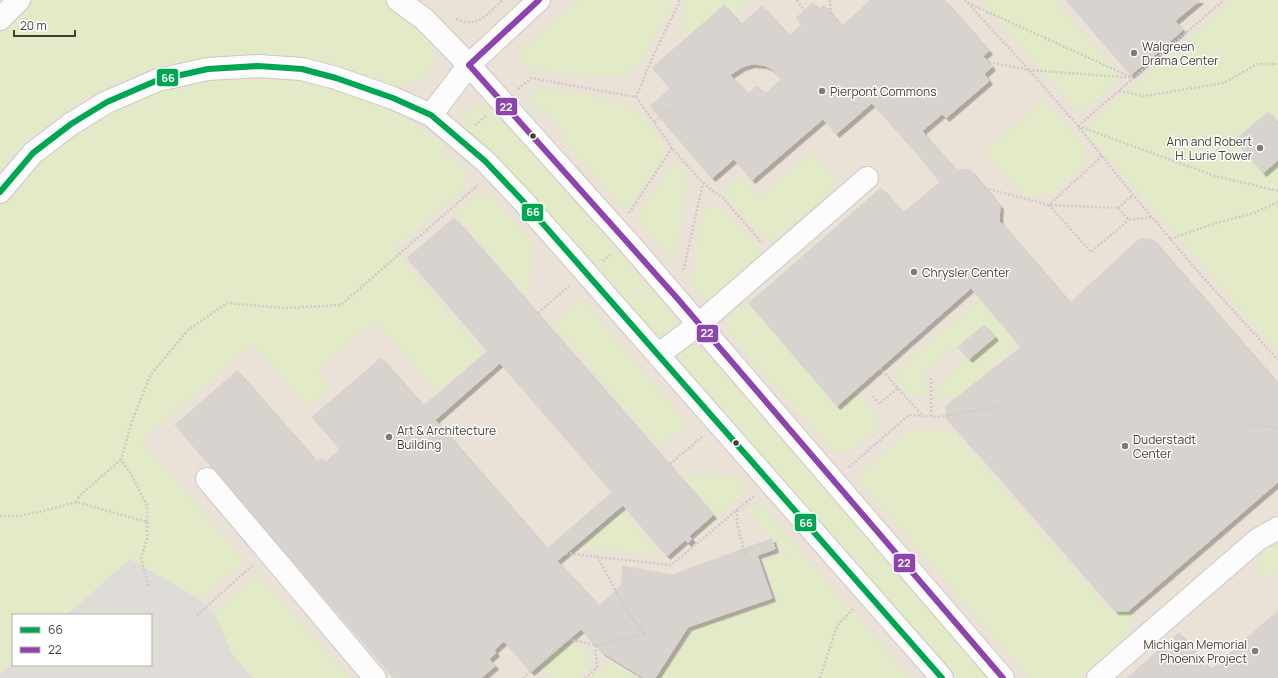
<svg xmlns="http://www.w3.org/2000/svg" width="1278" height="678" viewBox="0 0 1278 678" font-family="Manrope,sans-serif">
<defs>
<filter id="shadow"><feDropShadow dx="3.5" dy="3.5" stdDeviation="0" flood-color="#0004"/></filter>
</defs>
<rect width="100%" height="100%" fill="#f0ece8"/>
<path fill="#ebe2d7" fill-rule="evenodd" d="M0,0H1278V678H0ZM13,615H151V665H13Z"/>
<path fill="#e2eac7" d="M35,0H383L394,7L429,38L433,46L434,58L430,71L422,79L410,85L397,87L350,70L297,58L267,55L209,57L153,69L89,96L54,119L29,139L10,158L0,171V33Z
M579,0H676L675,3L640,62L628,73L622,76L585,78L525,66L519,59L520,52L523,49Z
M683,0H751C731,16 709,28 689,43L682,26Z
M981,0H1054L1121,78L1079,114Z
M1233,0H1278V352L1084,129Z
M238,77C263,77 287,77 312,82C360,92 405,117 445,144L441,150C455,161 472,168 463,189L394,250L483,353L438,390L375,320L317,371L330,387L307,405L253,343L158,426L142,441L245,562L199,599L130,559L65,615H13V660L0,671V205L9,193L44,156L108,111L140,97L177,86L205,80Z
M540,89L557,90L563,97L571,90L625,105L631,108L639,114L662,141L665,147L666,154L626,213L559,134L564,130L545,109L540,113L531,103C529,96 534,91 540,89Z
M1044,100L1084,146L1083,166L1050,195H1023L986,152Z
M477,105C492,104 503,121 513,131L673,314L675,325L668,334L657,336L651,332L536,199L494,155L470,133L465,127V120L469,111Z
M812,152L834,176L833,184L829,193L775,239L766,237L757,231L724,192L742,176L761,198Z
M675,166L681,168L686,172C690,189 679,238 673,255C663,250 641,226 639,213L670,167Z
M479,194L490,195L530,239L532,245L529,299L456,214Z
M713,206L721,208L764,252L710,298L704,300L692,286L699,221C703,214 705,208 713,206Z
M581,299L687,424L660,447L553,324Z
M980,299L1016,345L958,398L937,396V385L966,359L955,347L926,372V396H912L893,375Z
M747,303L839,409L857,394L882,423L851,452L832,451L724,328L729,318Z
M689,345L698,346L706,352L989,678H952L683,368C678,358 678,350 689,345Z
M910,429L954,432L1107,608L1128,607L1134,614L1127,639L1081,678H1029L857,478Z
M704,474C721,475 738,474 747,490L701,532L699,529L716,513L684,477Z
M759,503L909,678H658L694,628L778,601L763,561L786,555L747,510Z
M622,511L661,555L581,547Z
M1278,539V570L1262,583C1252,559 1261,555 1278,539Z
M257,574L349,678H253L232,654L216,617L213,614Z
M568,642L591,653V667L579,678H551L540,666Z
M611,661L637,678H591Z"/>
<path fill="#dfdcd8" d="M130,559L199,599L216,617L232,654L253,678H0V675L13,663V665H151V615H67Z"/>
<path fill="#d8d3cf" stroke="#d8d3ce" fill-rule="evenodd" filter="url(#shadow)" d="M871,0H944L989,51L983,56L992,67L984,74L989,81L946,118L942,114L922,131L928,139L915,151L872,103L836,134L823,119L752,180L734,159L712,178L650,106L671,88L652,68L724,5L741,25L762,6L789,36L802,24L796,18L813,3L818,10L824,5L842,26Z
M1066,0H1200L1175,21L1183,30L1131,75Z
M752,64L764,65L770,68L782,79L765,94L757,86L748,94L730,75L742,67Z
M1268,112L1278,124V160L1263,173L1235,140Z
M928,139L955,169L970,170L1000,206L999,221L1046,275L1033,273L997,304L995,316L971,288L837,406L749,303L881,188L903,213L940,182L915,151Z
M454,218L713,515L689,536L692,539L688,543L685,540L667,556L623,505L557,561L599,606L621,585L623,566L672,575L737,551L740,561L757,555L772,598L688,627L655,678H644L602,652L581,629L531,672L504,641L494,650L496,653L489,659L495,666L481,678H394L175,425L237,371L317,462L322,458L326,462L340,449L312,417L381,358L423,406L488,351L407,258ZM500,363L612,492L547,549L435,420Z
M1139,239H1152L1278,384V482L1128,611H1115L997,475L946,418V406L1021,347L995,316L997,304L1004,298L1033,273L1046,275L1070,303Z
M984,325L995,337L969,359L958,347Z
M772,539L775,549L740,561L737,551Z
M1278,611V678H1127L1179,633L1210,670Z"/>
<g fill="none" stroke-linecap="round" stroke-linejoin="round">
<defs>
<path id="minor" d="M398,0L424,19L469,65L627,241L1003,678
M0,19L19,0
M431,115L469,65L539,0
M0,192L33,153L71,124L107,102L158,80L208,69L258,66L302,69L336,78L393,98L431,115L485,161L522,200L942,678
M658,355L699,324L867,178
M207,479L375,678
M1098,678L1257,540L1278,528"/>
</defs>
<use href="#minor" stroke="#cdc8c4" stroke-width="24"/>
<path stroke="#cecac6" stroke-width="2.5" stroke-dasharray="2 2" stroke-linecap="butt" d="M797,0L804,11
M830,0L831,14
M965,0L1029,70L1078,126L1133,195L1200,274L1278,360
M968,3L1133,78L1029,70L988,62
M456,19C478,29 487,14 503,0
M518,89L531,78L636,97L672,148L703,183L683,272
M1119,91L1144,96L1224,83L1257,64H1278
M636,97L653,56L679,3V0
M654,122L669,109
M475,125L487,115
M1078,126L1215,176L1278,191
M1078,126L1224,0
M1102,156L1049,205L1091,252L1129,220
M703,183L723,198L762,243
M985,188L1049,205L1118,208L1129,220L1152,217
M1118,208L1133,195
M629,213L672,148
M1170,239L1216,223L1254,213L1278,202
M603,261L611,254
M538,313L569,286
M880,368L922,415
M931,378V416
M873,396L879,404L898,388
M1250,424L1278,428
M670,464L702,437
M849,467L909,415L939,417L1001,406
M76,502L81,494L121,460
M737,510V523L745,554L738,556
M0,516H19L43,511L76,502L147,522V506L131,474L121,460L132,421L151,374L188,330L227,303L285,308L341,305L478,185
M147,522V539L141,558L148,586
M566,553L598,557
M745,554L747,558
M197,615L253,565
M523,678L568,639L595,645L645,634L627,612L598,557L671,565L755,495
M585,678L597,668L595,645
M820,678L837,626L853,609"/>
<use href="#minor" stroke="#fdfcfc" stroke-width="22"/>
<defs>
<path id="bus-1" d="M0,192L33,153L71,124L107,102L158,80L208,69L258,66L302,69L336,78L393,98L431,115L485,161L522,200L942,678"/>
<path id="bus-2" d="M539,0L469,65L677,298L1003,678"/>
</defs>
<use href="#bus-1" stroke="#fff" stroke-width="9"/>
<use href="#bus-2" stroke="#fff" stroke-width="9"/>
<use href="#bus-1" stroke="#00a651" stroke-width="6"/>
<use href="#bus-2" stroke="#8e44ad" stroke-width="6"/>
</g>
<g fill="#827a74" stroke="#fff" stroke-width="1.5">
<circle cx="1134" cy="53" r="4"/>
<circle cx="822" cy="91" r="4"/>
<circle cx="1260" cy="148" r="4"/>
<circle cx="914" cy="272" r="4"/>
<circle cx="389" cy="437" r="4"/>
<circle cx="1125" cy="446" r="4"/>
<circle cx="1255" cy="651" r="4"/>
</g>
<g fill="#463d35" stroke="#fff" stroke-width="1.5">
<circle cx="533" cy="136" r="3.5"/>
<circle cx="736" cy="443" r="3.5"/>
</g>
<g text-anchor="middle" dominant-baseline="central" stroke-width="3" stroke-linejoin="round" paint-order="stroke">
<g font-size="12" fill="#463d35" stroke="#fff" text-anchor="start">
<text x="1142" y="46">Walgreen<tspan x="1142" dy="14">Drama Center</tspan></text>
<text x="830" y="91">Pierpont Commons</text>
<text x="1252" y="141" text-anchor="end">Ann and Robert<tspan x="1252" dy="14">H. Lurie Tower</tspan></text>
<text x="922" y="272">Chrysler Center</text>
<text x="397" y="430">Art &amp; Architecture<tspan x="397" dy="14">Building</tspan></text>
<text x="1133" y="439">Duderstadt<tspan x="1133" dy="14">Center</tspan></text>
<text x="1247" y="644" text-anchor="end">Michigan Memorial<tspan x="1247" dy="14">Phoenix Project</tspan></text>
</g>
</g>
<g stroke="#fff" stroke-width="1.5">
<rect x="156" y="68" width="23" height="19" rx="4" fill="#00a651"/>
<rect x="495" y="97" width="23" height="19" rx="4" fill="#8e44ad"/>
<rect x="521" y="203" width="23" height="19" rx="4" fill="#00a651"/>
<rect x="696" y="324" width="23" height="19" rx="4" fill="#8e44ad"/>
<rect x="794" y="513" width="23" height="19" rx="4" fill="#00a651"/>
<rect x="893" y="553" width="23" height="20" rx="4" fill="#8e44ad"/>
</g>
<g font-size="11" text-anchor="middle" font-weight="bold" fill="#fff">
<text x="168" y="82">66</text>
<text x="506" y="111">22</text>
<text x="533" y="216">66</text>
<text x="707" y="337">22</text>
<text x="806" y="527">66</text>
<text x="904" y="567">22</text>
</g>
<rect x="12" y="614" width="140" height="52" fill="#ffffff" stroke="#b5b1ae"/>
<rect x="20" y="627" width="20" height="6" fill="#00a651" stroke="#b5b1ae"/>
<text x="48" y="634" font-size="12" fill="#463d35">66</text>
<rect x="20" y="647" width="20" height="6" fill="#8e44ad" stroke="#b5b1ae"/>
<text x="48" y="654" font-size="12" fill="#463d35">22</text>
<path d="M14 30v6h61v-6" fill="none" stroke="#463d35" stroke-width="2"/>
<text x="20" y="30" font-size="12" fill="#463d35" stroke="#ffffff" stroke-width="3" paint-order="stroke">20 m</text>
</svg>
